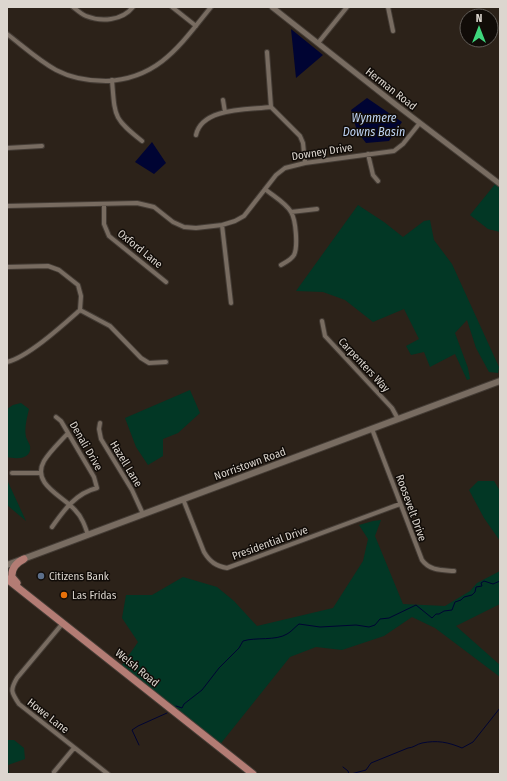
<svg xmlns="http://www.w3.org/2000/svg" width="507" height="781" viewBox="0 0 507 781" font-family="'Fira Sans Condensed',sans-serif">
<rect width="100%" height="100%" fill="#2c2219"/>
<path fill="#023725" d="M496,183L500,186V232L488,229L470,215Z
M358,205L384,222L403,237L424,221L430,220L434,240L452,264L499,367L498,373L489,372L476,348L467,320L455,333L468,368L470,379L467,380L455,354L430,367L424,352L411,355L406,346L419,339L404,309L373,322L345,300L323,292L296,291Z
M190,390L200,413L178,433L163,439V456L148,465L136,447L125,418Z
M21,403L29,409C27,418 24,428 26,437C27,440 29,443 30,446C32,460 16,459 7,457V409L13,405Z
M7,480L8,482L26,521L7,505Z
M478,481H494L500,491V541L484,518L469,490Z
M381,520L375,536L403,604L445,606L470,591L477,583L500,571V604L456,626L500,665V677L435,628L412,617L384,636L342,650L316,647L290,657L218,747L120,668L138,642L122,618L126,595H152L183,577L217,587L234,601L257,626L333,608L363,561L368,539L359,525L373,521Z
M7,740H14L24,748L25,759L8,765L9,774H7Z"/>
<path fill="#000433" d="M291,29L323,55L296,78Z
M367,98L402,122L389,141L366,143L357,131L351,110Z
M152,142L166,163L154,174L135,162Z"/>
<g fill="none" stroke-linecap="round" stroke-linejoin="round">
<path stroke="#000433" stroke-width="1" d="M176,706L182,708L184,704L202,690L219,668L239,648L243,641C255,637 276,641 287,634C291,632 295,627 299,624L320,627L356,625L369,627L375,625L380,619L389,618L416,605L432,618L436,614H439L444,611L452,610L455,602L461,600L464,597L472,595L475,592L476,587L482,586L481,583L484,581L493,584L500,581
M139,745L132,730L138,726L167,713
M343,767L348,771L349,774
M351,774L366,770L371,763L408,748C413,748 417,744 422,743C437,740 448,742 462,748L473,742L500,708"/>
<defs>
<path id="minor" d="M73,7C77,10 81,14 86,16C101,22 122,21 133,7
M172,7L196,26
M388,7L393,31
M7,34C23,46 38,60 56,70C71,78 89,81 106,81C159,79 181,44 211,7
M318,43L347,7
M267,52L271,107L300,136L303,143L305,163
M112,80C115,117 113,118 142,141
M223,100L225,112
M196,135C202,107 249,110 271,107
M7,148L42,146
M368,154L373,175L378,181
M265,189C273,196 286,203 291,212C296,220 298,247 294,255C291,260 286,262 281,265
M104,205V224L109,236L166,282
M7,206L137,203L154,207L173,222L184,227L196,228L222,225L235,221L244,216L276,175L285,168L305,163L394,151L403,144L419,124
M291,212L317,209
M222,225L231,303
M7,267L48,266L59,270L78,285L81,296L80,310C63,325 28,357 7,362
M80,310L110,326L141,358L149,363L166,362
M322,321L325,336L392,408L398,419
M100,423L99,429L101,439L132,490L143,514
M372,429L422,560C430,571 442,570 454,571
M68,433C60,442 50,451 44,461C31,484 63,496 75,510C82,517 85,526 88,535
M12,473H41
M183,499L204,552C210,562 216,566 227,568L400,504
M52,527C64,510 76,493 97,488L94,477L61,421L56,417
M63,623L17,678C10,690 11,692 19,704L108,774
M54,772L74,748"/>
<path id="tertiary" d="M272,7L395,104L500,184"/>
<path id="secondary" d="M7,565L500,381"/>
<path id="primary" d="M7,579L253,774
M17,583L12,577C11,568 16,563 24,559"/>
</defs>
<use href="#minor" stroke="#443c35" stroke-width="6"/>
<use href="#tertiary" stroke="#443c35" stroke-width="7"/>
<use href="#secondary" stroke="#443c35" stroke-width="8"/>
<use href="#primary" stroke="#443c35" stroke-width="9"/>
<use href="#minor" stroke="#786c61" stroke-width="4"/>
<use href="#tertiary" stroke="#786c61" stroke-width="5"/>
<use href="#secondary" stroke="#786c61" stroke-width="6"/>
<use href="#primary" stroke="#b37c74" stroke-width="7"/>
</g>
<circle fill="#5c6f8a" stroke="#110c08" stroke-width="1.5" cx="41" cy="576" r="4"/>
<circle fill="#e8710a" stroke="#110c08" stroke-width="1.5" cx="64" cy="595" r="4"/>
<g text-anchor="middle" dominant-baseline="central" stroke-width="3" stroke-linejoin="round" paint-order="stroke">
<g font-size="11" fill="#dcd6cf" stroke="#110c08">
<text transform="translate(391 89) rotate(38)">Herman Road</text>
<text transform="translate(322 152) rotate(-9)">Downey Drive</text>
<text transform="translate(140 249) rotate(39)">Oxford Lane</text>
<text transform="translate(364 365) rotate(47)">Carpenters Way</text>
<text transform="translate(86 446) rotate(60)">Denali Drive</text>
<text transform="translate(126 464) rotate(59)">Hazell Lane</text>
<text transform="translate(250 464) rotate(-20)">Norristown Road</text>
<text transform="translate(411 508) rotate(70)">Roosevelt Drive</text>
<text transform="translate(270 543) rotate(-20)">Presidential Drive</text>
<text transform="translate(137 668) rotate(39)">Welsh Road</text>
<text transform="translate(48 716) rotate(38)">Howe Lane</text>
</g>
<g font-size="11" fill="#dcd6cf" stroke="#110c08" text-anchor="start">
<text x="49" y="576">Citizens Bank</text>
<text x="72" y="595">Las Fridas</text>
</g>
<g font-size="12" font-style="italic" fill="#bed3f3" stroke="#110c08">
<text x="374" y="118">Wynmere<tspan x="374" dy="14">Downs Basin</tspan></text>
</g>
</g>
<rect width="507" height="781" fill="none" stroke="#dcd6cf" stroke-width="16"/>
<g transform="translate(479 28)"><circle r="19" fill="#110c08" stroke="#625d58"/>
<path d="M0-3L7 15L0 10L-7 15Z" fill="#3fd77d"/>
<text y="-6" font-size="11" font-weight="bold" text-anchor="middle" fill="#dcd6cf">N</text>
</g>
</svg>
